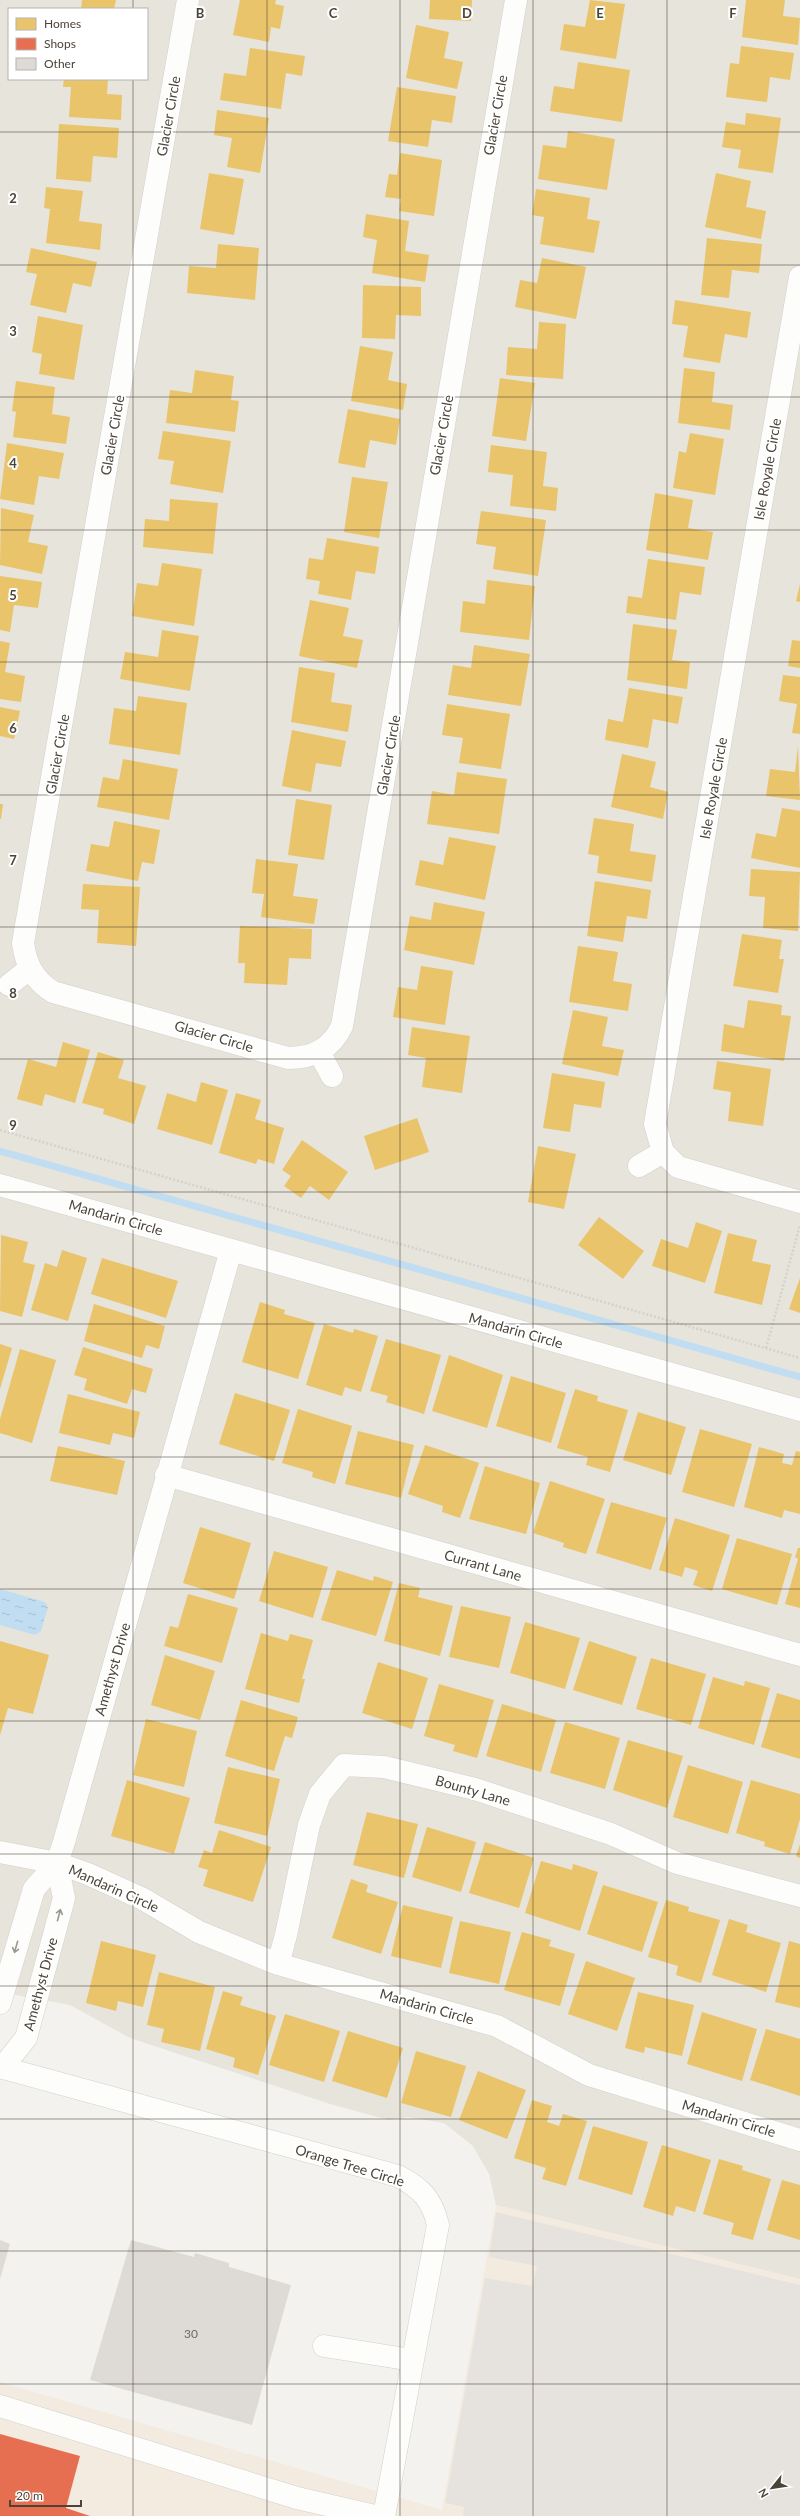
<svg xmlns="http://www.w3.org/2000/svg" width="800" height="2516" viewBox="0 0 800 2516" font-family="Lato,sans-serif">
<defs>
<pattern id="water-ripples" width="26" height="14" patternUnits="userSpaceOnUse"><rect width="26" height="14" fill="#c0ddf1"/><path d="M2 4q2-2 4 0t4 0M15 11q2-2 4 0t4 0" fill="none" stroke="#a6bfcf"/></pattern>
</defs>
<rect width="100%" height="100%" fill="#f4f2ee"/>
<path fill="#e7e4dc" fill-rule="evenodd" d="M0,0H800V2279L496,2205L489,2174L473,2146L444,2123L408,2117L389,2120L330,2104L130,2038L70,2005L0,1992ZM9,9H147V79H9Z"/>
<path fill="#f3ebdf" d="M496,2205L800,2279V2516H0V2382L442,2510Z"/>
<path fill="#e6e3df" d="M496,2212L800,2285V2516H463L464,2507L445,2503L485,2278L532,2286L537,2266L489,2257Z"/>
<path fill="url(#water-ripples)" d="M0,1589L45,1602L48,1607L41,1631L35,1635L0,1625Z"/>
<path fill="#e9c46a" d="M82,0H116L114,9H81Z
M240,0H276L275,4L284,6L280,29L271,27L269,42L233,35Z
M430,0H472L471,21L429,19Z
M590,0L625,4L616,59L560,50L564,24L585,27Z
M746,0H785L783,16L800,18L798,45L742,37Z
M416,25L449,32L444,58L463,62L457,89L406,78Z
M741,46L794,53L790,80L770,77L767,102L726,97L730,63L739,64Z
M250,48L305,56L302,76L286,73L281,109L220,100L224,73L246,76Z
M578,62L630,70L622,122L550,111L554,86L574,89Z
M64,79H108L107,94L122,95L121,120L69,117L71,87H63Z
M397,87L456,96L452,123L432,120L428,147L388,141Z
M217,110L269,118L260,173L227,167L232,138L214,135Z
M746,113L781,118L773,173L738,168L741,150L722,147L726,122L745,125Z
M59,124L119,128L117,158L93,156L91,182L56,179Z
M568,131L615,139L607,190L538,179L543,145L566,148Z
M400,153L442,160L434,216L399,211L401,199L385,197L389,174L397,175Z
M209,173L244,179L234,235L200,229Z
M716,173L751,181L746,207L766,211L761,239L705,227Z
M46,187L83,191L79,221L102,224L100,250L46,243L50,209L44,208Z
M536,189L590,198L587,219L600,221L594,253L540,244L544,217L532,215Z
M366,214L409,221L405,251L429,255L425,282L372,273L377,240L363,237Z
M707,238L762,244L759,273L732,270L729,298L701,295Z
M218,244L259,248L255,300L187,293L189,266L216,268Z
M31,248L97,262L91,287L73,283L66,313L30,305L37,274L26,272Z
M542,258L586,267L576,319L515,307L520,280L537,283Z
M363,285L421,287V316L396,315L395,339L362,338Z
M675,300L751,312L747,338L725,334L720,363L683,357L688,326L672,324Z
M38,316L83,325L74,380L39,374L42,354L32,352Z
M539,322L566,324L563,379L506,375L508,347L537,349Z
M360,346L393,352L388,380L407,384L403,410L351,401Z
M684,368L715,372L712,402L733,405L730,430L678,423Z
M195,370L234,376L231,400L239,401L235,432L166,423L170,390L192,393Z
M500,378L535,383L526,441L492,436Z
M16,381L55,387L52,414L70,417L66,444L13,437L16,412L12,411Z
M348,409L400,419L396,445L370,440L365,468L338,463Z
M163,431L231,441L223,493L170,484L174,461L158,459Z
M690,433L724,439L715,495L673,488L679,451L686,453Z
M7,443L64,453L59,479L39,476L34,505L0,499Z
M491,445L547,452L543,486L558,488L556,511L510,506L513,475L488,472Z
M352,477L388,482L379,538L344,532Z
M655,493L693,500L688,528L713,532L708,560L646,550Z
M170,499L218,503L213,554L143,547L145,519L169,521Z
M1,508L34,515L28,542L48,546L42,574L0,565Z
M481,511L546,520L538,576L493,569L496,547L476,544Z
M327,538L379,547L375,574L356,571L351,600L318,594L320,581L306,579L309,558L323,560Z
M648,559L705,567L701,595L680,592L676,620L626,613L628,596L642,598Z
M162,563L202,569L194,626L132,616L137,583L158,586Z
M0,576L42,582L38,608L14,605L10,632L0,630Z
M487,580L535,586L529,640L460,632L463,601L485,604Z
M800,584V602L796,601Z
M310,600L349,608L343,636L363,640L357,668L299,656Z
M633,624L677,630L672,660L690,662L687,689L627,680Z
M162,630L199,636L190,691L120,679L125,652L158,657Z
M792,640L800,641V668L788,666Z
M0,641L10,643L5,672L25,676L21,702L0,699Z
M474,645L530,654L521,706L448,695L453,665L471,668Z
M299,667L335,673L331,702L352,705L348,732L291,722Z
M783,675L800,677V734L792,733L797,704L779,701Z
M629,688L683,697L678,724L653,719L648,748L605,740L608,719L623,722Z
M138,696L187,703L180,755L109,744L114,708L136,711Z
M447,704L510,714L501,769L459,763L463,738L442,735Z
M0,707L20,711L14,739L0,736Z
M292,730L346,741L341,767L316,763L311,792L282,786Z
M798,746L800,800L766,796L770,769L795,772Z
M622,754L656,762L650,787L668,792L663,819L611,807Z
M123,759L178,769L169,820L97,807L103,777L119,780Z
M457,772L507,779L499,834L427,824L432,791L454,795Z
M296,799L332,805L324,860L288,855Z
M0,804H3L1,819H0Z
M782,808L800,811V868L751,858L756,833L776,837Z
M594,818L634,824L630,851L656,855L652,882L597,873L599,856L588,854Z
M114,821L160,830L154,864L142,862L138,881L86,871L91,844L109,847Z
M449,837L496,846L485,900L415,885L420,860L443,865Z
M256,859L298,864L293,896L318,899L314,924L261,917L264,894L252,893Z
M751,869L800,872L798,931L763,928L765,897L749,896Z
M595,881L651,890L647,919L627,916L623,942L587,936Z
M83,884L140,887L136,946L97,943L99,910L81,909Z
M434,902L485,912L474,965L404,950L410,916L431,920Z
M240,926L312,929L311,959L289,958L287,985L244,983L245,963H238Z
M742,934L782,940L779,959H784L778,993L733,986Z
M578,946L618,952L613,981L632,984L628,1011L569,1002Z
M421,966L453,971L445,1025L393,1017L398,987L417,990Z
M748,1000L782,1005L781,1015L791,1016L784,1061L721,1051L724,1024L744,1028Z
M573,1010L608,1017L602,1046L624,1050L618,1076L562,1064Z
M412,1027L470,1036L462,1093L422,1087L426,1058L408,1055Z
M63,1042L90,1050L75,1103L45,1094L42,1106L17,1099L28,1059L56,1067Z
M98,1052L124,1060L118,1078L146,1086L134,1124L103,1114L104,1109L82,1103Z
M717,1061L771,1069L763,1126L728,1121L731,1092L713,1089Z
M552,1073L605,1082L601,1108L574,1104L570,1132L543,1128Z
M201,1082L228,1090L212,1145L157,1129L167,1093L196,1102Z
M236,1093L261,1100L255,1119L284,1128L274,1164L258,1159L256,1164L219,1153Z
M417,1118L429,1152L375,1170L364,1136Z
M302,1140L348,1172L329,1200L310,1186L301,1198L284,1186L291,1176L282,1170Z
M538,1146L576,1154L564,1209L528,1202Z
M599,1217L644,1251L623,1279L578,1245Z
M696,1222L722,1231L705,1283L652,1266L661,1239L688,1248Z
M728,1233L757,1240L752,1261L771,1265L762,1305L714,1293Z
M1,1235L28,1242L23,1262L35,1265L22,1317L0,1311Z
M62,1250L87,1258L68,1321L31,1310L45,1263L57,1267Z
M102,1258L178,1281L166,1318L91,1294Z
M800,1278V1313L789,1309Z
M260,1302L285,1310L284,1314L315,1323L298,1379L242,1362Z
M94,1304L165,1326L159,1349L146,1345L142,1358L84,1341Z
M324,1324L353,1333L354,1329L378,1336L361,1392L345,1387L342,1396L306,1385Z
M386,1339L441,1355L424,1414L386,1402L388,1396L370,1391Z
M0,1344L12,1348L0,1389Z
M83,1347L153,1369L146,1393L132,1389L127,1404L84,1390L87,1379L74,1375Z
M20,1349L56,1360L32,1443L0,1433V1419Z
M449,1355L503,1375L487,1428L432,1411Z
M511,1376L566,1393L551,1443L496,1426Z
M575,1389L598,1396L597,1401L628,1410L610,1472L586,1465L588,1457L557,1448Z
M235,1393L290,1410L274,1461L219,1444Z
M68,1394L140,1412L134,1438L113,1433L110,1445L59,1433Z
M298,1409L352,1426L335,1484L312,1477L313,1472L282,1463Z
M638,1412L686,1427L671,1475L623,1460Z
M700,1429L752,1444L734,1507L682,1492Z
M358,1431L414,1445L401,1498L345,1484Z
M425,1445L479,1463L460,1518L442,1512L443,1506L408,1494Z
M58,1446L125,1461L117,1495L50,1481Z
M759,1447L784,1454L782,1463L792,1465L796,1451L800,1452V1514L784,1510L782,1518L744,1507Z
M485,1466L540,1483L526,1534L469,1519Z
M550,1481L605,1499L586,1554L563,1547L564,1543L533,1533Z
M611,1502L667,1518L651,1570L596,1553Z
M675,1518L730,1535L712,1591L693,1585L698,1571L685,1567L682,1577L659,1570Z
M200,1527L251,1543L234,1599L183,1583Z
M737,1538L792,1554L777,1605L722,1589Z
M798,1548H800V1608L785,1604L798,1559L795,1557Z
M274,1551L328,1567L313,1618L259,1601Z
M337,1570L373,1581L374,1576L393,1582L376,1636L321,1620Z
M399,1583L420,1588L418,1597L453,1606L440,1656L384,1641Z
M188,1594L238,1608L222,1663L164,1646L170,1626L178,1628Z
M461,1606L511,1617L499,1668L449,1657Z
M525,1622L580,1638L565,1689L510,1673Z
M261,1633L288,1641L290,1634L313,1640L302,1679H305L299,1703L245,1689Z
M0,1641L49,1655L33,1714L8,1708L0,1735Z
M589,1641L637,1657L622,1705L573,1690Z
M165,1655L215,1671L200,1720L151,1705Z
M651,1658L706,1674L691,1725L636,1709Z
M378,1662L428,1678L412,1729L362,1713Z
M713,1677L744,1686L745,1681L770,1688L754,1745L698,1728Z
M439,1684L494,1700L477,1758L453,1751L455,1745L424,1736Z
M777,1693L800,1700V1759L761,1747Z
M241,1700L298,1717L292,1738L285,1736L274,1771L225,1756Z
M502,1704L556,1720L541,1772L486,1756Z
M146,1719L197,1731L184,1787L133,1775Z
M565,1722L620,1738L605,1789L550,1773Z
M628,1740L683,1756L667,1808L613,1790Z
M688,1765L743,1782L728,1834L673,1817Z
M228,1767L280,1779L267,1836L214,1823Z
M127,1780L190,1798L174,1854L111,1836Z
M751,1780L800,1794V1819L790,1854L764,1846L765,1842L736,1833Z
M367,1812L418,1824L404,1878L353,1865Z
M427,1827L476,1842L461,1892L412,1877Z
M219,1830L271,1847L253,1902L203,1886L208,1870L198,1867L204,1850L212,1853Z
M485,1842L534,1858L519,1908L469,1893Z
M800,1844V1858L796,1856Z
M541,1861L572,1870L573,1864L598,1872L580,1931L525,1913Z
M351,1879L368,1885L366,1892L398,1902L381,1954L332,1938Z
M603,1885L658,1902L642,1952L587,1934Z
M666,1900L689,1907L688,1911L720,1920L701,1983L676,1975L678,1966L648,1957Z
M403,1905L453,1917L441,1968L391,1956Z
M729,1919L748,1925L746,1932L781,1943L766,1992L712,1975Z
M460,1921L511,1932L499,1984L449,1973Z
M522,1932L551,1940L549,1946L575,1954L560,2006L504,1990Z
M101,1941L156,1955L143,2007L118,2001L116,2011L86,2003Z
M789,1941L800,1944V2008L775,2002Z
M586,1961L635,1978L617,2031L568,2014Z
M159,1972L215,1987L200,2051L161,2042L164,2029L147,2025Z
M223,1991L243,1997L240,2005L276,2016L258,2075L233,2067L235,2058L206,2049Z
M638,1992L694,2005L682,2056L645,2047L644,2053L625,2048Z
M702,2012L757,2029L742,2081L687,2064Z
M285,2014L340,2031L324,2082L269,2065Z
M766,2029L800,2039V2096L750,2080Z
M348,2031L403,2048L387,2098L332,2081Z
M416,2051L466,2066L451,2117L401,2103Z
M478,2071L526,2090L507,2139L459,2120Z
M532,2100L552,2106L547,2122L559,2126L563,2114L587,2121L566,2186L542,2179L546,2168L514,2158Z
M593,2126L648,2142L632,2195L578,2179Z
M662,2145L711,2160L695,2212L676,2206L673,2216L643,2207Z
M719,2159L743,2166L742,2170L771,2179L753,2240L731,2234L734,2223L703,2214Z
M782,2180L800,2185V2240L767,2230Z"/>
<path fill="#e76f51" d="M0,2434L80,2456L66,2508L90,2516H0Z"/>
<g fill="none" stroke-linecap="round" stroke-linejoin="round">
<path stroke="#c0ddf1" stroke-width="7" d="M0,1151L800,1377"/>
</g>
<path fill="#dedbd6" d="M0,2240L10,2244L0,2279Z
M131,2240L194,2257L195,2253L229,2263V2267L291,2285L252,2425L90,2380Z"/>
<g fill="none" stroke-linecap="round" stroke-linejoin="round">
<defs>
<path id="minor" d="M188,0L23,943C26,965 34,980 53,992L288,1058C313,1058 331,1049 342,1026L516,0
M800,277L655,1124L663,1152L678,1167L800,1202
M9,985L29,969
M319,1052L332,1076
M639,1166L663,1152
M0,1185L800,1410
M166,1475L800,1655
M0,1852L57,1863L88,1874L143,1899L199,1932L278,1964L497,2026L589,2075L800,2140
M278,1964L286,1935L309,1825L320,1794L344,1765L384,1767L475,1789L611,1834L677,1863L800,1896
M0,2003L34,1889L57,1863L64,1842L231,1250
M0,2067L398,2176C421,2188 432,2199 438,2225L384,2516
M2,2068L26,2038L64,1898L57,1863
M324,2346L412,2360
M0,2406L297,2498L375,2516"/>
</defs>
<use href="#minor" stroke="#d2d0cb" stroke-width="23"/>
<path stroke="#d3d2cc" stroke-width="2.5" stroke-dasharray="2 2" stroke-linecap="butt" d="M0,1130L800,1358
M766,1348L800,1225"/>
<use href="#minor" stroke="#fdfdfc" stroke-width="22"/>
</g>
<defs><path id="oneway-shaft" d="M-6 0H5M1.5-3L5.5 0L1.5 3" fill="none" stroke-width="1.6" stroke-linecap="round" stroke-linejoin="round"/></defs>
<g stroke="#9b9791">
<use href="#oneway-shaft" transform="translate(59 1915) rotate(-75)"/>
<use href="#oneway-shaft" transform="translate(16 1947) rotate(106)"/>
</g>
<path fill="none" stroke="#4b4439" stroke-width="1" stroke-opacity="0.55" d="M133,0V9M267,0V2516M400,0V2516M533,0V2516M667,0V2516M133,79V2516M0,132H800M0,265H800M0,397H800M0,530H800M0,662H800M0,795H800M0,927H800M0,1059H800M0,1192H800M0,1324H800M0,1457H800M0,1589H800M0,1721H800M0,1854H800M0,1986H800M0,2119H800M0,2251H800M0,2384H800"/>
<g text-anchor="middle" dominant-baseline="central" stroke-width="4" stroke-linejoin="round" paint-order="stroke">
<g font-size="12" fill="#706a61">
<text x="191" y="2333">30</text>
</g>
<g font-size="14" fill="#4b4439" stroke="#fff">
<text transform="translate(495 115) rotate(-80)">Glacier Circle</text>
<text transform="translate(168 116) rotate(-80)">Glacier Circle</text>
<text transform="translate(112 435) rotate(-80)">Glacier Circle</text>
<text transform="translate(441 435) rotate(-80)">Glacier Circle</text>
<text transform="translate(767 469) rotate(-80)">Isle Royale Circle</text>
<text transform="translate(57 754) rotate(-80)">Glacier Circle</text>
<text transform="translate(388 755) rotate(-80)">Glacier Circle</text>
<text transform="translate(713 788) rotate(-80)">Isle Royale Circle</text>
<text transform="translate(214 1036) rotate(16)">Glacier Circle</text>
<text transform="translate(116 1217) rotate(16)">Mandarin Circle</text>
<text transform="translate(516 1330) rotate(16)">Mandarin Circle</text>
<text transform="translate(483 1565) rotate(16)">Currant Lane</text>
<text transform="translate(112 1669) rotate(-74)">Amethyst Drive</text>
<text transform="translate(473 1790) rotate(16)">Bounty Lane</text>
<text transform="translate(114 1888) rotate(24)">Mandarin Circle</text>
<text transform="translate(40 1984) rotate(-75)">Amethyst Drive</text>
<text transform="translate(427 2006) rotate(16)">Mandarin Circle</text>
<text transform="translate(729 2118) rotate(17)">Mandarin Circle</text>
<text transform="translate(350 2165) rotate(17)">Orange Tree Circle</text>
</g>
</g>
<g font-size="13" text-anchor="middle" font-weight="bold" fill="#4b4439" stroke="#fff" stroke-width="4" stroke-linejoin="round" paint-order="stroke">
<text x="200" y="18">B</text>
<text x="333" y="18">C</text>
<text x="467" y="18">D</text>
<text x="600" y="18">E</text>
<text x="733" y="18">F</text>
<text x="13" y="203">2</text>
<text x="13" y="336">3</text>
<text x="13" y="468">4</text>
<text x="13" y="600">5</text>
<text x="13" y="733">6</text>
<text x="13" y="865">7</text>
<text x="13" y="998">8</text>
<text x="13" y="1130">9</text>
</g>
<rect x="8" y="8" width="140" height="72" fill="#ffffff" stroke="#b7b4b0"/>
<rect x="16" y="18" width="20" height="12" fill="#e9c46a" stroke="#b7b4b0"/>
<text x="44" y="28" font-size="12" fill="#4b4439">Homes</text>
<rect x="16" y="38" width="20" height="12" fill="#e76f51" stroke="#b7b4b0"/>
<text x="44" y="48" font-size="12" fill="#4b4439">Shops</text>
<rect x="16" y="58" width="20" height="12" fill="#dedbd6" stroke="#b7b4b0"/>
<text x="44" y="68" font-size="12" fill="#4b4439">Other</text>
<g transform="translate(772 2488) rotate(240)" stroke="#ffffff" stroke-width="3" paint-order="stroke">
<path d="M0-3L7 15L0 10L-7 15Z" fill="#4b4439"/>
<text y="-6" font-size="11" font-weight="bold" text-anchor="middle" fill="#4b4439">N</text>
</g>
<path d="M10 2500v6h71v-6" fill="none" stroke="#4b4439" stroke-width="2"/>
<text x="16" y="2500" font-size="12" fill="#4b4439" stroke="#ffffff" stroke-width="3" paint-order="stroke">20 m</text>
</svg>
